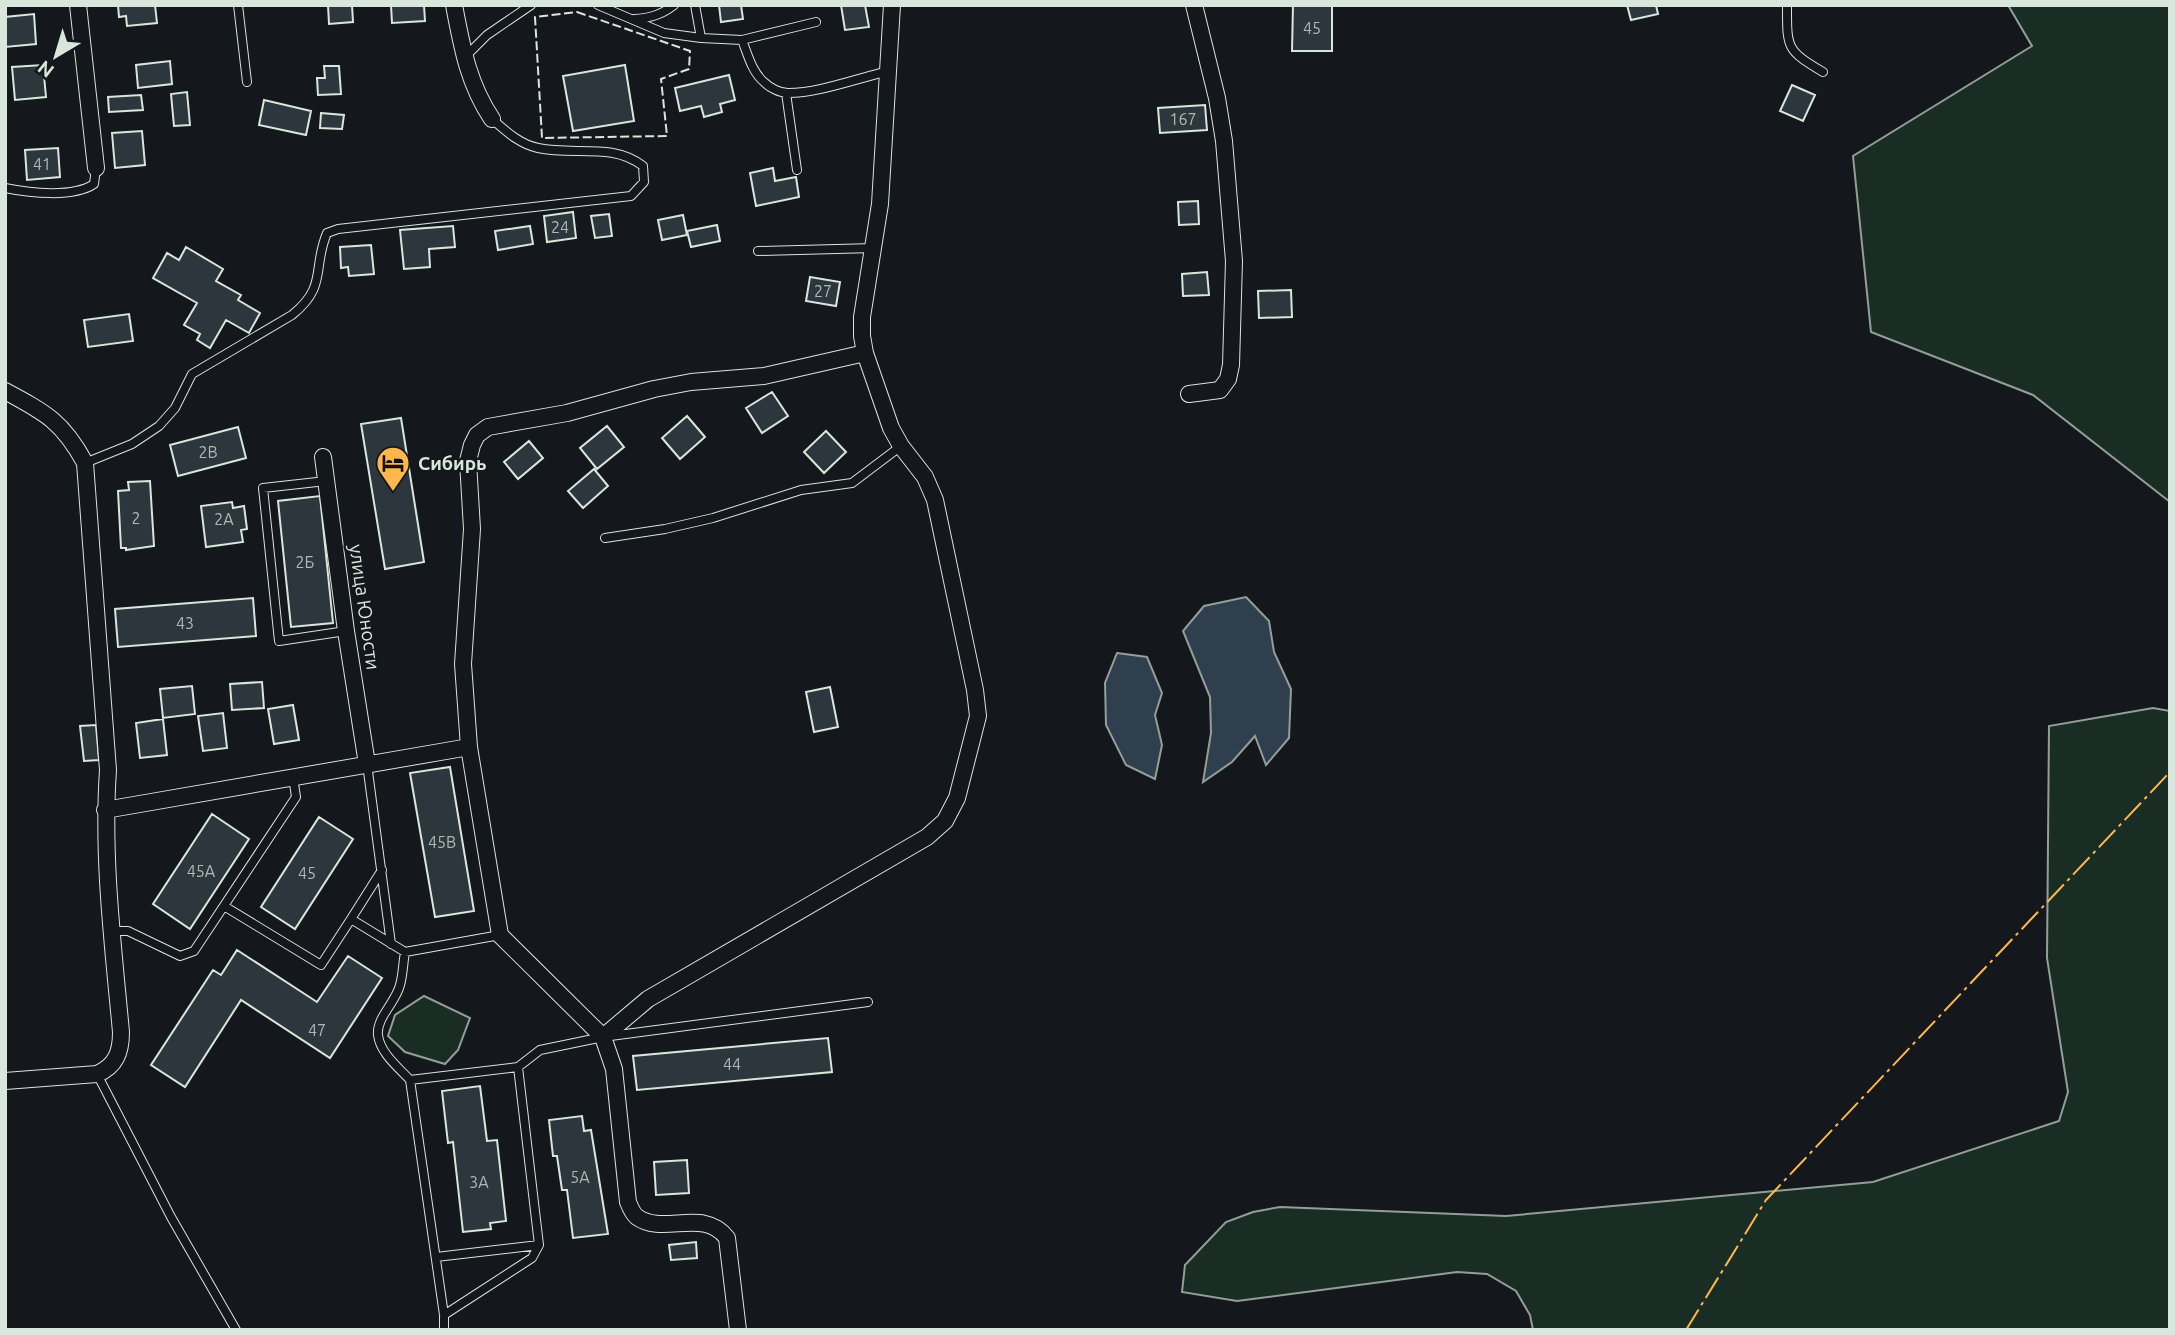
<svg xmlns="http://www.w3.org/2000/svg" width="2175" height="1335" viewBox="0 0 2175 1335" font-family="Ubuntu,sans-serif">
<rect width="100%" height="100%" fill="#14181c"/>
<path fill="#1a2d24" stroke="#939e99" stroke-width="2" d="M2008,5H2170V502L2033,395L1871,332L1853,156L2032,46Z
M2153,708L2170,711V1330H1533L1530,1315L1516,1291L1487,1274L1457,1272L1237,1301L1182,1292L1185,1265L1226,1222L1253,1212L1280,1207L1506,1216L1873,1182L2059,1121L2068,1092L2047,958L2049,726Z
M424,996L470,1018L458,1050L445,1064L405,1052L388,1036L395,1015Z"/>
<path fill="#2f3f4d" stroke="#939e99" stroke-width="2" d="M1246,597L1269,621L1274,652L1291,689L1289,738L1266,765L1255,736L1232,762L1203,782L1211,733L1210,697L1183,631L1204,606Z
M1117,653L1147,657L1162,693L1155,715L1162,745L1155,779L1126,765L1106,725L1105,683Z"/>
<path fill="#2c363c" stroke="#d8e6dc" stroke-width="2" d="M118,5H155L157,23L127,26L126,16L119,17Z
M328,5H352L353,22L329,24Z
M391,5H424L425,21L392,23Z
M719,5H741L743,19L721,22Z
M841,5H865L869,27L845,30Z
M1293,5H1332V51H1292Z
M1627,5H1656L1658,14L1631,20Z
M34,14L36,44L5,47V17Z
M170,61L172,84L138,88L136,65Z
M43,65L46,97L15,100L12,67Z
M625,65L634,121L573,131L563,76Z
M324,66H339L341,94L318,95L317,78H325Z
M729,75L735,100L720,104L722,112L704,117L701,106L680,111L675,88Z
M1792,85L1815,95L1803,121L1780,111Z
M187,92L190,125L174,126L171,94Z
M141,95L143,110L109,112L108,97Z
M264,100L311,111L306,135L259,125Z
M1205,105L1207,130L1160,133L1158,108Z
M321,113L344,115L342,129L320,128Z
M142,131L145,165L115,168L112,133Z
M58,148L60,177L27,180L25,150Z
M773,168L775,181L796,177L799,197L756,206L750,173Z
M1198,201L1199,224L1179,225L1178,202Z
M573,212L576,238L547,242L544,216Z
M609,214L612,236L595,238L591,216Z
M683,215L687,235L662,240L658,220Z
M717,225L720,241L691,247L687,231Z
M453,226L455,247L429,249L430,267L404,269L400,230Z
M530,226L533,244L498,250L495,231Z
M371,245L374,274L349,276L348,267L341,268L340,247Z
M186,247L223,269L216,281L241,295L238,300L260,313L249,333L226,320L210,348L197,340L200,334L184,325L197,303L153,278L167,253L179,260Z
M1207,272L1209,295L1183,296L1182,274Z
M810,277L840,282L836,306L806,301Z
M1291,290L1292,317L1259,318L1258,291Z
M129,314L133,341L88,347L84,320Z
M772,392L788,416L762,433L746,408Z
M687,416L705,437L680,459L662,438Z
M401,418L424,562L385,569L361,424Z
M607,426L624,447L597,469L580,448Z
M238,427L246,458L178,476L170,445Z
M826,431L846,452L824,473L804,452Z
M529,441L543,458L518,479L504,462Z
M594,469L608,486L583,508L568,491Z
M150,481L154,546L126,550V548H121L118,491L129,490L128,482Z
M320,496L333,623L291,627L278,501Z
M232,502L233,508L244,506L247,529L241,530L243,542L206,547L201,506Z
M253,598L256,636L118,647L115,609Z
M262,682L264,708L232,710L230,684Z
M192,686L195,714L163,718L160,689Z
M830,687L838,727L814,732L806,692Z
M293,705L299,740L274,744L268,709Z
M223,713L227,748L203,751L198,716Z
M163,719L167,755L140,758L136,723Z
M96,725L99,760L84,761L80,726Z
M450,767L474,911L435,917L410,773Z
M212,814L249,839L190,929L153,904Z
M319,817L353,839L295,929L261,907Z
M237,950L317,1002L348,956L382,978L330,1058L241,1000L185,1087L151,1065L213,970L221,975Z
M828,1038L832,1072L637,1090L633,1056Z
M480,1086L487,1141L497,1140L506,1221L490,1223L491,1229L463,1232L453,1142L448,1143L442,1091Z
M582,1116L584,1131L591,1130L608,1234L573,1238L567,1190H562L557,1156H553L549,1120Z
M687,1160L689,1193L656,1195L654,1162Z
M696,1242L697,1258L671,1260L669,1245Z"/>
<g fill="none" stroke-linecap="round" stroke-linejoin="round">
<defs>
<path id="service" d="M238,5L247,82
M598,5L664,33L701,38L695,5
M1787,5C1787,48 1786,50 1823,72
M634,19C650,18 661,15 674,5
M701,38L742,40C748,55 752,72 764,82C770,88 780,93 788,93C819,93 858,78 889,71
M742,40L816,22
M465,57L487,35L531,5
M786,93L797,170
M5,188C30,193 73,198 94,184L96,168
M758,251L874,248
M85,463L132,444L159,426L175,408L192,374L292,315C328,286 312,268 327,233L338,229L631,196L644,182L643,166C612,142 574,156 538,148C519,144 506,131 492,119
M326,481L263,488L279,641L346,631
M605,538L665,529L713,518L801,490L852,483L901,446
M367,764L391,944
M224,906L321,965L351,919L405,952L500,935
M351,919L382,870
M111,931H128L180,956L194,951L296,797L293,777
M405,952C403,963 403,975 400,985C396,1002 376,1018 378,1035C380,1053 399,1068 410,1080L444,1315V1330
M97,1074L171,1217L236,1330
M410,1080L518,1067
M436,1257L539,1245
M444,1315L532,1258L539,1245L518,1067L540,1050L603,1037L868,1002"/>
<path id="minor" d="M78,5L96,168
M454,5C462,47 468,83 492,119
M5,391C46,413 63,422 85,463L108,770C102,857 113,945 121,1032C121,1052 116,1066 97,1074L5,1081
M1189,394L1220,390L1228,379L1231,365L1234,261L1224,141L1217,98L1194,5
M323,457L346,631L367,764
M105,810L469,747
M603,1037L648,999L927,837L945,821L957,798L978,716L975,690L935,500L925,477L901,446L891,428L865,353L862,336V317L880,204L892,5
M738,1330L727,1238C704,1207 663,1236 637,1217C633,1214 630,1207 628,1202L614,1069L603,1037L500,935L469,747L463,664L472,529L468,461L472,445L477,435L488,427L567,413L654,389L691,382L764,376L865,353"/>
</defs>
<use href="#service" stroke="#d8e6dc" stroke-width="10"/>
<use href="#minor" stroke="#d8e6dc" stroke-width="18"/>
<use href="#service" stroke="#14181c" stroke-width="8"/>
<use href="#minor" stroke="#14181c" stroke-width="16"/>
<path stroke="#d8e6dc" stroke-width="2" stroke-dasharray="9 3.5" stroke-linecap="butt" d="M577,12L690,51L689,69L661,79L667,136L542,138L535,17Z"/>
<path stroke="#ffb74d" stroke-width="2" stroke-dasharray="24 5 3.5 5" stroke-linecap="butt" d="M1686,1330L1766,1200L2170,772"/>
</g>
<defs>
<symbol id="hotel-pin" viewBox="-11 -11 22 30"><path d="M0 17L-7.5 6A9.5 9.5 0 1 1 7.5 6Z" fill="#ffb74d" stroke="#14181c"/><path d="M-6-4.5h1.5V1H6V5H4.5V3h-9V5H-6ZM-4 0a1.8 1.8 0 1 1 3.6 0ZM.5 0V-2.5h3Q6-2.5 6 0Z" fill="#111"/></symbol>
</defs>
<g fill-rule="evenodd">
<use href="#hotel-pin" x="374" y="444" width="38" height="52"/>
</g>
<g text-anchor="middle" dominant-baseline="central" stroke-width="5" stroke-linejoin="round" paint-order="stroke">
<g font-size="16" fill="#adbab4">
<text x="1312" y="28">45</text>
<text x="1183" y="119">167</text>
<text x="42" y="164">41</text>
<text x="560" y="227">24</text>
<text x="823" y="291">27</text>
<text x="208" y="452">2В</text>
<text x="136" y="518">2</text>
<text x="224" y="519">2А</text>
<text x="305" y="562">2Б</text>
<text x="185" y="623">43</text>
<text x="442" y="842">45В</text>
<text x="201" y="871">45А</text>
<text x="307" y="873">45</text>
<text x="317" y="1030">47</text>
<text x="732" y="1064">44</text>
<text x="580" y="1177">5А</text>
<text x="479" y="1182">3А</text>
</g>
<g font-size="19" font-weight="bold" fill="#d8e6dc" stroke="#14181c" text-anchor="start">
<text x="418" y="463">Сибирь</text>
</g>
<g font-size="19" fill="#d8e6dc" stroke="#14181c">
<text transform="translate(365 607) rotate(82)">улица Юности</text>
</g>
</g>
<rect width="2175" height="1335" fill="none" stroke="#d8e6dc" stroke-width="14"/>
<g transform="translate(56 56) rotate(218)" stroke="#14181c" stroke-width="5" paint-order="stroke">
<path d="M0-5L12 26L0 18L-12 26Z" fill="#d8e6dc"/>
<text y="-10" font-size="19" font-weight="bold" text-anchor="middle" fill="#d8e6dc">N</text>
</g>
</svg>
